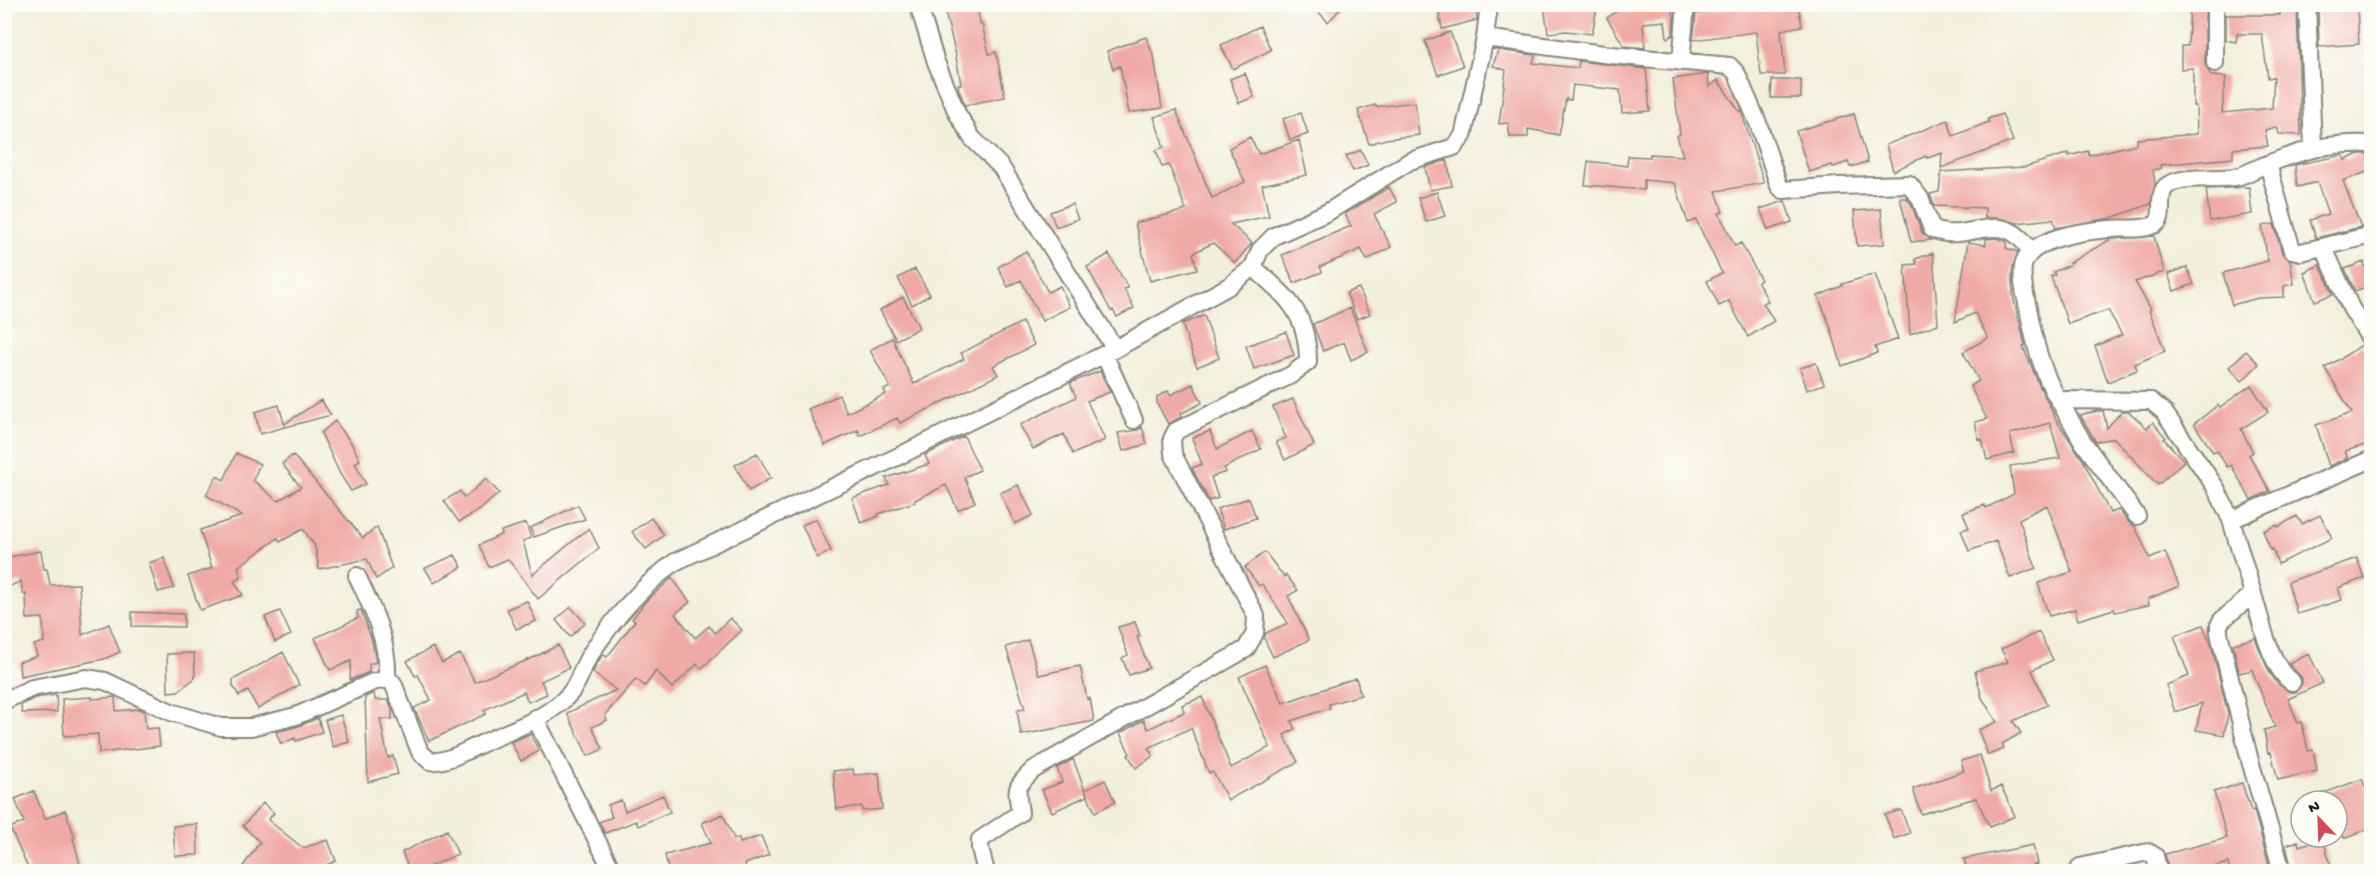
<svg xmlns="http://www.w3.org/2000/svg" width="2376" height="876" viewBox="0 0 2376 876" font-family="'Gochi Hand',sans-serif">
<rect width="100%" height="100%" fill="#fdfcf7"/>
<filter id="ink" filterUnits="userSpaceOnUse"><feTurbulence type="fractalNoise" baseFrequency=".0167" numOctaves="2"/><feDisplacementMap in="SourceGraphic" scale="12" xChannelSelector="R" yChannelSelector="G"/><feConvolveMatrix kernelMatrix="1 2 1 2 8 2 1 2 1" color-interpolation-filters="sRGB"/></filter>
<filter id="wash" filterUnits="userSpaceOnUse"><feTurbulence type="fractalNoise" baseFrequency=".008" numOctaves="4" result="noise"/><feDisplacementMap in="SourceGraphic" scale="24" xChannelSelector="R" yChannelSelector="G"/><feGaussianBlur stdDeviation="1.35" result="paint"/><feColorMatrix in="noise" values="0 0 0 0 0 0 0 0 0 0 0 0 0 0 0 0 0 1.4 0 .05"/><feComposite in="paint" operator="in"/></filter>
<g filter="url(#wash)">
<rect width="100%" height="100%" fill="#f2efdb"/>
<g id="blocks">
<path fill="#f0aaa5" d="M943,4H977L980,24H982L989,54L996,52L1005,97L965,105L959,90L958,84H961L955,51Z
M1311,4H1345L1328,22Z
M1444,4H1475L1477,20L1442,29L1438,8L1444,6Z
M1573,4L1597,8L1592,34L1566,31L1548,33L1544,6Z
M1627,4H1669L1674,15L1673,35L1667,38L1665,21L1643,23L1645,48L1624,46L1607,18Z
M1732,4H1798L1802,26L1781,30L1785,75H1761L1756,32L1693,40L1696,14L1723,10L1722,6Z
M2190,4H2205V64L2211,76L2226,77L2222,113L2272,108L2274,77L2268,78L2262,34H2237L2236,42L2226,40V15H2280L2279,4H2297L2301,135L2279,134L2277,127L2265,130L2268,146L2233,149V158L2160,165L2161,168L2153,170L2155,184L2151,204L2111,218L2056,228L2053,219L2017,223L1998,218H1985V208L1934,206L1930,194L1939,192L1941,172L2025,167L2069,153V156L2088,151L2089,155L2137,144V139L2197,134L2196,106H2193V68L2181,69V46H2188Z
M2357,5L2359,44L2319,47L2318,9Z
M1260,26L1271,50L1233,69L1221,45Z
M1450,32L1463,66L1438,75L1425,41Z
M1146,37L1154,57L1162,108L1129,113L1120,66L1113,69L1107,51Z
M1498,50L1535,55L1533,63L1578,68L1579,61L1646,69L1650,111L1622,113L1620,90L1573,85L1571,100L1566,99L1559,135L1528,129V137H1510L1508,123L1499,124L1506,70L1493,66Z
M1245,73L1254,97L1239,103L1230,79Z
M1708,74L1709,87L1718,80L1739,111L1741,110L1764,183L1716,191L1723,212L1719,213L1735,246L1741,243L1761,280L1758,282L1768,301L1763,303L1774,321L1748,337L1729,301L1719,306L1707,281L1722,273L1696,220L1688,223L1675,183L1644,180V190L1585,185L1588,161L1627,166L1628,156L1650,157V154L1683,156L1677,136L1680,134L1673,79Z
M1772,80H1801V98H1771Z
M1415,102L1419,135L1386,139L1369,144L1358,110L1376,105V107Z
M1176,110L1212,198L1245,182L1229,148L1250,137L1259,154L1299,140L1307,175L1262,185L1269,216L1231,224L1252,243L1235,263L1213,243L1193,253L1197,269L1150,281L1135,223L1186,210L1169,165L1162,167L1156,150L1164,147L1154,117Z
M1301,113L1308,134L1290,140L1283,119Z
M1854,114L1868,162L1850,167L1848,162L1833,167L1832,165L1809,172L1796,131Z
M2002,114L2013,141L1941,168L1942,153L1927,158L1926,156L1893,171L1886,145L1948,120L1953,136L1989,122L1988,119Z
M1361,150L1368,165L1353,171L1346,156Z
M2359,154H2372V170L2343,181L2361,227L2316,238L2310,220L2328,214L2317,182L2297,187L2295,165L2343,155L2345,160Z
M1447,160L1452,186L1430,190L1425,167Z
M1389,187L1397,202L1374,214L1391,247L1367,260L1361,249L1320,267L1322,272L1294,283L1282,255L1351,226L1345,214Z
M2249,187L2252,214L2210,221L2206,189Z
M1437,192L1445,216L1426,222L1418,198Z
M1900,198H1906L1911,203L1922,233L1931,240L1911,242Z
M1785,201L1792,222L1768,230L1760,209Z
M1072,204L1078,219L1056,227L1050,212Z
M1881,209L1884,244L1857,246L1854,211Z
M2274,224L2282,253L2290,260L2294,284L2284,286V297L2258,298L2232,305L2223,273L2268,261L2262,226Z
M2154,236L2164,272L2135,282L2151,309L2149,310L2165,351L2135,364L2137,370L2108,382L2095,346L2122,335L2108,310L2068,324L2051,276L2055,275L2053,272L2070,265L2069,263L2111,239Z
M1996,238L2004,240L2007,242L2006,248L2018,252L2013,266L2012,278L2013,296L2025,345L2023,346L2039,385L2057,421L2083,460L2110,513L2119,510L2129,523L2135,526L2150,559L2165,552L2179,586L2148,599L2149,605L2115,612L2114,609L2078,620L2075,609L2049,616L2038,583L2072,572L2047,505L2019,519L2036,568L2010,578L1996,541L1969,551L1961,530L1969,528L1963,513L1985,505L1986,508L2014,494L2010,466L2060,458L2050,423L2010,434L2014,453L1987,460L1982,439L1979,440L1975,422L1987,419L1970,386L1979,381L1963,352L1988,338L1975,313L1955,322L1968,242L1986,245V239Z
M1026,251L1048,292L1060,286L1070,307L1042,321L1021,280L1008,287L998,267Z
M1933,253L1938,324L1910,334L1905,265L1917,264L1915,259Z
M1109,254L1128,288L1124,289L1134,308L1117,317L1113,310L1111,311L1087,267Z
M2364,262L2365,267L2372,265V285L2355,291L2345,269Z
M2320,265L2333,294L2315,301L2304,272Z
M2187,267L2194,284L2174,291L2168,274Z
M915,269L930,295L912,305L898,278Z
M1875,274L1898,339L1875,347L1877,353L1842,366L1830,326L1818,296L1842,286V284Z
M1359,288L1370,314L1357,319L1346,293Z
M903,297L919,328L896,340L880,310Z
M1350,308L1368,352L1351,360L1344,342L1323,351L1313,324Z
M1204,315L1219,358L1197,367L1182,324Z
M1022,322L1034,345L993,366L998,375L900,423L897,418L860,436L858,430L825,445L808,409L839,395L847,413L886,394L884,390L890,387L870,350L892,338L914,384L964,359L961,353Z
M1286,332L1294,355L1254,369L1246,346Z
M2362,345L2372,353V443L2345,451L2347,458L2329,466L2316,425L2352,413L2325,368Z
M2246,351L2259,364L2242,381L2229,367Z
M1816,363L1824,384L1807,390L1800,368Z
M1100,371L1110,392L1087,401L1105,440L1073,454L1064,434L1033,449L1020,425L1076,397L1070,383Z
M1193,384L1202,403L1180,414L1181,417L1168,424L1157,403V397L1168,391L1170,395Z
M2251,385L2268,412L2241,429L2253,452L2249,455L2270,491L2251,500L2231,465L2227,467L2217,450L2213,452L2194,424L2218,405L2220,407Z
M1293,399L1314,445L1285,460L1276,442L1286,438L1273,407Z
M321,400L331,415L286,427L284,424Z
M279,405L285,427L260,434L255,412Z
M2097,411H2103L2107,428L2122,411H2128L2147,428L2153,422L2166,438L2164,439L2184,461L2158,485L2114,438L2096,442L2080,415Z
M335,421L352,444L360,460L355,463L366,484L351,491L340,474L321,433Z
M1142,427L1147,444L1123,451L1118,433L1138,430Z
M1210,431L1217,449L1252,431L1261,449L1224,468L1226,472L1211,477L1218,498L1209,501L1192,468L1202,464L1192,438Z
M964,436L980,470L964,477L975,502L958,510L946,485L915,500V502L878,514L879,516L861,523L852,498L889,485L886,478L929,464L925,455Z
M236,453L260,464L253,480L278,501L301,487L282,464L293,455L363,538L377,527L392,568L376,579L367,559L319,569L315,546L303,529L280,542L278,538L238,567L241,578L234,581L243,595L200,610L188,576L212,568L200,530L242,516L206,495L217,476L224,480Z
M757,453L771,478L749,491L735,465Z
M486,479L499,493L480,510L459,522L444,501L460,491L464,498Z
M1018,485L1033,515L1015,524L1000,493Z
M1249,498L1256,518L1224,529L1217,509Z
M578,505L585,519L534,537L530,528Z
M2320,515L2332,538L2278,564L2273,549L2271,550L2263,531L2277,525L2278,527L2297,516L2302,524Z
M651,518L664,535L646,549L632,532Z
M816,519L831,551L817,558L802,525Z
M526,523L531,538L523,541L532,575L589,528L599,548L538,599L508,559L489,567L479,545L502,534L501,531Z
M41,551L44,569H47L50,585L79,584L82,635L109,624L120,652L104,659L20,676L19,662L37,656L34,645L44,642L43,618L27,619L26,594H23L21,581L4,589V558Z
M1265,552L1284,577L1286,575L1298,590L1288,596L1309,640L1273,657L1264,638L1266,633L1288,623L1262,584L1259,586L1245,567Z
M455,555L462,567L434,583L425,568Z
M164,558L174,588L158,592L149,563Z
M2357,558L2364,578L2338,588L2342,600L2297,614L2288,582Z
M672,578L690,602L675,614L695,638L709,626L715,633L730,618L742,630L701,669L697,664L672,688L656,671L645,686L636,679L605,715L607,720L592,727L603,749L588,756L567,713L616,690L593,673L596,665L603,654L607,657L635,621L632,619L645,602Z
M527,601L536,621L516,629L507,609Z
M571,607L585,623L570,637L556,620Z
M361,610L372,641L376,662L369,664V672L350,680L351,661L330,670L315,638L358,618L357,611Z
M280,611L291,635L275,642L265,617Z
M132,612L184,614V627L132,626Z
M1135,622L1140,636L1137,637L1149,668L1129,675L1122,658L1128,655L1118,627Z
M2203,625L2212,647L2228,714L2224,735L2196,730L2202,703L2175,712L2166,685L2189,676L2174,636Z
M2039,632L2053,660L2032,670L2047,705L2013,721L2021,733L2002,744L2004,749L1988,755L1978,730L1997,722L1982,698L1975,671L2008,662L2001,649Z
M2255,638L2269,672L2278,684L2290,692H2296L2302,683V678L2289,664L2309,654L2323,683L2288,699L2298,723L2302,722L2308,751L2313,750L2317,771L2278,780L2271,752L2268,753L2264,730L2275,727L2252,670L2239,673L2233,644Z
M1028,640L1039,675L1080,666L1087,699L1090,698L1094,721L1021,735L1017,710L1025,709L1006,647Z
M558,645L569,668L541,681L547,694L528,702L524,692L484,710L486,714L429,741L414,708L431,700L418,675L415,676L407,661L433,647L442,663L460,654L475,682L535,657Z
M283,652L299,685L258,709L248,691L239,696L233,686V680Z
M194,653L195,678L178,691L168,692L167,654Z
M1265,665L1283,703L1356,678L1361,695L1329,704L1330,708L1291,721L1295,729L1284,735L1298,762L1228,800L1213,772L1209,773L1191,728L1148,748L1153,756L1136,768L1128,755L1130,754L1120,733L1144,720L1148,729L1184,712L1182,705L1202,697L1231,768L1270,747L1239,677Z
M374,693L375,700H388L392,709V719H380L388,758L393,756L398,774L368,782L365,697Z
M56,695L57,712L22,713L21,705L35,698Z
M92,697V699L115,697L116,711L139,709L144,711L146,729L158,728L160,746L99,753L98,734L64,736L62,699Z
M341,715L349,742L333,747L325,720Z
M318,718L322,732L296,741L295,738L281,744L276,732L299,726Z
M530,734L539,751L521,761L511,742Z
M1980,755L1991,791L2001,786L2015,816L1990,827L1976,798L1921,814L1913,789L1964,771L1961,761Z
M1073,759L1087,796L1052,812L1042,790L1062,782L1057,768Z
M853,769L854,775L879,773L882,809L862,811V806L837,809L833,771Z
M2362,779L2372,804V828L2344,838L2337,814V801H2308V799Z
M1105,780L1115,802L1095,812L1085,790Z
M2242,783L2251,811L2254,810L2269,865V872H2230L2228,863L2197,872H2169L2165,854L2227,838L2214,792Z
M34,791L45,819L65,810L75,837L73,838L82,872H30L10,828L24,822L15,799Z
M663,795L670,812L638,826L636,821L605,833L599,822L612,817L608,805L621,800L625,811Z
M263,803L274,813L268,820L303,848L328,840L336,861L309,872H239L260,842L243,826Z
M1901,810L1910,833L1894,839L1885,815Z
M723,814L734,839L739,838L740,843L761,836L769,855L745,864L746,869L736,872H669L665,855L711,843L702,823Z
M197,824L198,855L175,856L173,826Z
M447,830L458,854L418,872H410L402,852Z
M2323,839L2332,869L2312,872L2311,868L2290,872V862L2286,845L2298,841L2299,846Z
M2033,845L2037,864L2030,866L2031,872H1967L1964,859Z"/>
</g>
</g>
<g filter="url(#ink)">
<use href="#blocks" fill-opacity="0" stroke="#87867c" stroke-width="1.5"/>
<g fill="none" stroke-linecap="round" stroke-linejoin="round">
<defs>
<path id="minor" d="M918,4L936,62L957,113L972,138L1001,167L1115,349
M2215,4V63
M2307,4L2313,147
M1485,38L1611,55L1730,66L1737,74L1758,123L1779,186L1783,190L1839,186L1909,184L1920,198L1932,229C1968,246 2002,204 2030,251
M1681,62L1686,4
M2268,164L2292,250L2301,252L2372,235
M2324,248L2351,308L2372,342
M1104,354L1134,420
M2060,402L2083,442L2137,516
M2231,520L2372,459
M357,576C373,609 389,642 387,679
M2253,594C2260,617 2271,670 2292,682
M4,701L32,688L86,678L105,681L171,712L221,727H251L296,716L373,682L387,679L393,683L420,752L430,761C447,763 465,751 481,744C510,730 550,718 571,692C580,681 582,667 590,655C613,619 641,587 675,562L899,456L1115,349L1229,286L1253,267L1260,250L1274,236L1328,212L1410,161L1454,147L1463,136L1468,114L1485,38L1489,4
M535,718L613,872
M2080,867L2148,852L2155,856L2159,872
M986,872L980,848V840L1020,813C1017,787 1013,790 1033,770L1246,649L1255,633L1256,616L1173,454L1172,439L1176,431L1291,375L1308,362C1308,313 1287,297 1253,267
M2279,872L2280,864L2249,757L2219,633V625L2222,620L2253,594L2231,520L2216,488L2164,412L2151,401L2066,400L2060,402C2042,375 2034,340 2028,308C2025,294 2021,280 2023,267C2027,238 2085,231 2109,229C2123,227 2140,231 2154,225C2168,219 2154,193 2168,185C2185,174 2221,181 2240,176C2248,173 2257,168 2265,165C2304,150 2329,142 2372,144"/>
</defs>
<use href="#minor" stroke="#87867c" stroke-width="20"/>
<use href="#minor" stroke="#fff" stroke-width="16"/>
</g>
</g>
<rect width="2376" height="876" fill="none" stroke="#fdfcf7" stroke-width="24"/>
<g transform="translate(2319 819) rotate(337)"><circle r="28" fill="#fdfcf7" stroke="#a3a29f" stroke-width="1.5"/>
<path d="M0-4.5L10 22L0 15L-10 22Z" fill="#d1495b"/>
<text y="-9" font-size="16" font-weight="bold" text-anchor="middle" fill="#1c1c1c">N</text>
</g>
</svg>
